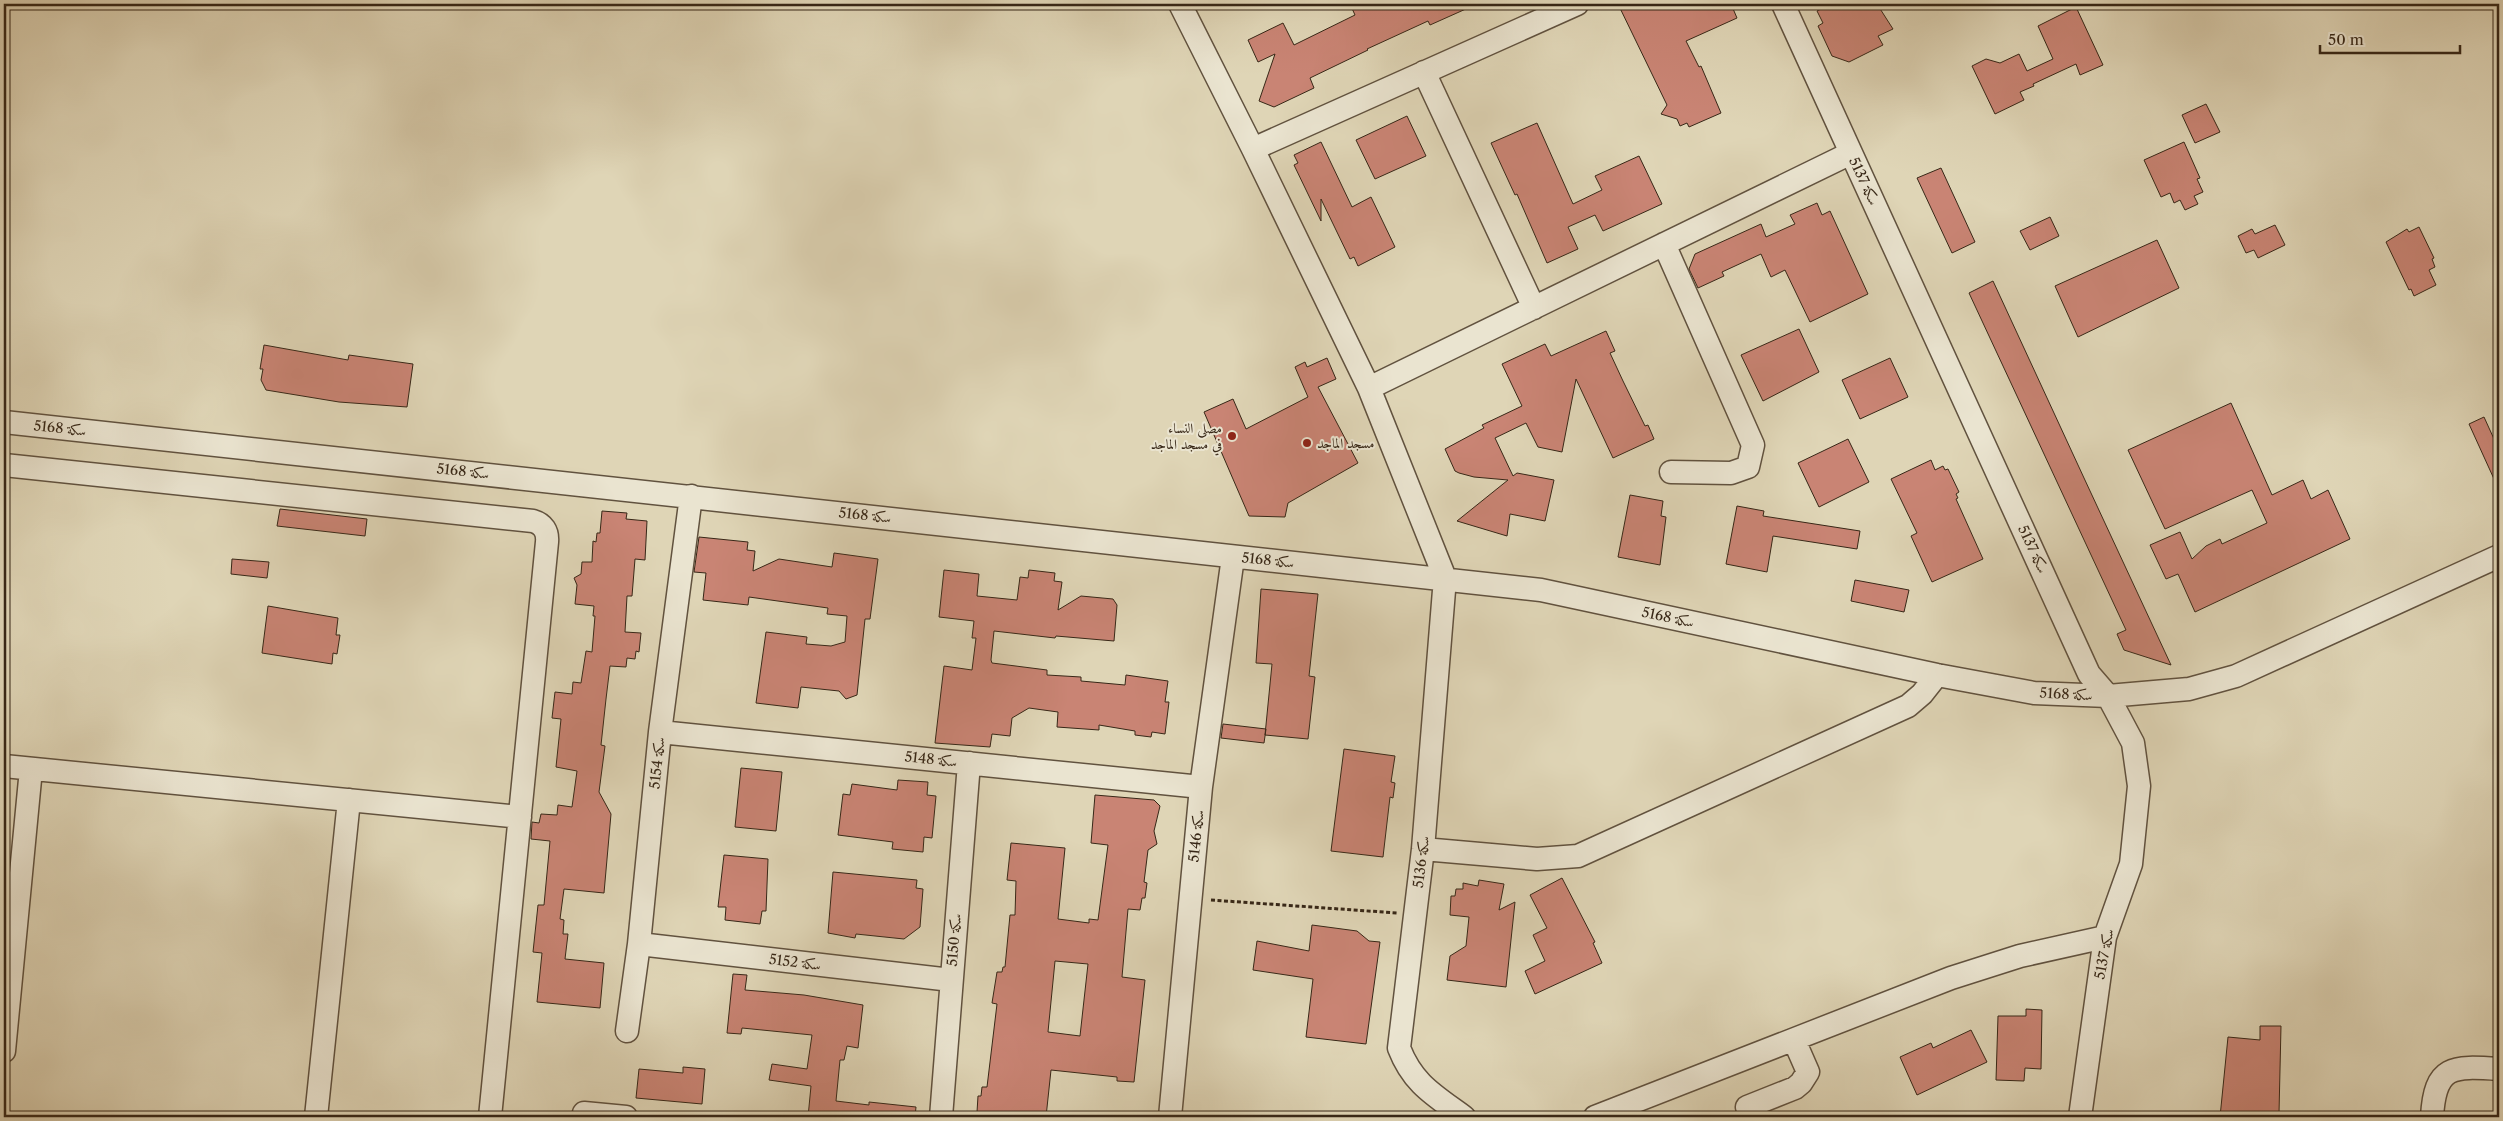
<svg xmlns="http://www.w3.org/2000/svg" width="2503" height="1121" viewBox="0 0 2503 1121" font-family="'Libre Caslon Text',Amiri,serif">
<rect width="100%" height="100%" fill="#dfd5b6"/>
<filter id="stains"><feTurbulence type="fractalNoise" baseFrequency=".004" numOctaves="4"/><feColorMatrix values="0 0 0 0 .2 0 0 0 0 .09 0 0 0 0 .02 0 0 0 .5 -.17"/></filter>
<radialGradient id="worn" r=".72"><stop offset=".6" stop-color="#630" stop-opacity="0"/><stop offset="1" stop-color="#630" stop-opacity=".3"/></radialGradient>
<path fill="#c98474" stroke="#372717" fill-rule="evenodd" d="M1350,4H1477L1430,25L1428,21L1367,49L1368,50L1310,78L1314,88L1274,107L1259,101L1275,54L1258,62L1248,40L1283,23L1294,45L1355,15Z
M1618,4H1731L1737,18L1686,41L1699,67L1701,66L1721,113L1689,127L1687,123L1680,126L1677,119L1661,114L1667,105Z
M1831,4H1877L1893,29L1878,36L1883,45L1849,62L1832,56L1818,26L1823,23L1817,11Z
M2076,7L2103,65L2080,75L2076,64L2033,84L2034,86L2020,92L2024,100L1995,114L1972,66L1986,59L2000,63L2019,54L2027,71L2053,59L2038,26Z
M2206,104L2220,132L2195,143L2182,115Z
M1407,116L1426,156L1375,179L1356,140Z
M1537,123L1573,204L1602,190L1595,176L1639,156L1662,204L1603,231L1595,215L1568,227L1578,249L1547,263L1517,194L1515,195L1491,143Z
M1321,142L1352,207L1371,197L1395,247L1358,266L1354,257L1350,259L1321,199V221L1294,165L1298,163L1294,155Z
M2184,142L2200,178L2197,179L2203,192L2194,196L2198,204L2185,210L2180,200L2174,203L2170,193L2161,197L2144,160Z
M1941,168L1975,242L1952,253L1917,178Z
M1817,203L1822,215L1830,211L1868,294L1810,322L1785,270L1771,277L1761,254L1722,272L1724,276L1698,288L1689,269L1695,254L1761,224L1766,237L1795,224L1790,215Z
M2050,217L2059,236L2030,250L2020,231Z
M2275,225L2285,245L2258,258L2254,250L2246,253L2238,236L2252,229L2255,234Z
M2419,227L2434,258L2432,259L2435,267L2429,270L2436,285L2414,296L2411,289L2409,290L2386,242L2407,229L2409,232Z
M2157,240L2179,288L2078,337L2055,286Z
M1993,281L2084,478L2171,665L2124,650L2117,634L2126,630L1969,293Z
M1799,329L1819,372L1763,401L1741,355Z
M1606,331L1615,351L1610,353L1623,381L1645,426L1648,425L1654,439L1613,458L1576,379L1562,452L1538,447L1526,423L1495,438L1513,476L1517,473L1554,480L1545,521L1510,514L1507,536L1457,521L1508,480L1474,477L1459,473L1455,471L1445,449L1484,428L1482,425L1522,406L1502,364L1545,344L1551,356Z
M264,345L348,360L349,355L413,364L407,407L339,402L266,390L261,380L263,369H260Z
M1327,358L1336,379L1318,387L1358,463L1288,503L1285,517L1249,516L1204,412L1233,399L1246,429L1308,397L1295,367L1305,362L1307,367Z
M1890,358L1908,397L1860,419L1842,380Z
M2231,403L2272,495L2303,480L2311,499L2328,490L2350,539L2195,612L2178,574L2166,579L2150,545L2180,532L2192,559L2206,546L2220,539L2222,544L2267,523L2252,490L2165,529L2128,450Z
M2484,417L2499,450V490L2469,424Z
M1848,439L1869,482L1819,507L1798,463Z
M1931,460L1935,470L1943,466L1945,470L1948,469L1959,492L1956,494L1958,498L1956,499L1983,559L1932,582L1911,536L1917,533L1891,479Z
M1630,495L1663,501L1661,516L1666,517L1660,565L1618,557Z
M1737,506L1764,511L1763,516L1860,531L1857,549L1773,536L1767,572L1726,564Z
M280,509L367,519L365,536L277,526Z
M602,511L627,513L626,519L647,521L645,560L635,559L632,596H627L625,632L641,633L639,652L636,651L635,659L627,658L626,667L610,666L606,699L601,745L605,746L599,792L611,814L604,893L564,889L560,919L564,920L563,934H568L565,959L604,963L600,1008L537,1002L542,953L533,952L538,905H544L550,841L531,839L532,822L539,823L541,814L557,815L558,805L572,807L577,771L556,767L561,719L552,718L555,692L572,694L573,682L581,683L586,651L592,652L595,616H593L594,606L575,604L577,585L574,578L581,574L582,562H592L593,541L596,542L597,533H600Z
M699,537L748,542L747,550L755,551L753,571L779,559L832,567L834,553L878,559L870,619H865L857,695L846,699L839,691L801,687L798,708L756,703L766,632L807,637L806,644L831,646L845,642L847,616L827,614L828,608L749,597L748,605L703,600L706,573L694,572Z
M232,559L269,562L267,578L231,574Z
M944,570L979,574L977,596L1017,600L1020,577L1028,578L1029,570L1055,573L1054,581L1062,582L1058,610L1081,596L1113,599L1117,605L1114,641L1056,636L1055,638L994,631L991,660L992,663L1047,670V675L1081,677V681L1125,685L1126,675L1168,681L1165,702H1169L1165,734L1152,732L1151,737L1135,735V731L1099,725V730L1057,727L1058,712L1029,708L1012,718L1010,736L992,734L990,747L935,743L944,666L972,670L976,638H972L974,621L939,617Z
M1855,580L1909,590L1904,612L1851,601Z
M1261,589L1318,594L1309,676L1315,677L1308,739L1265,735L1272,664L1256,663Z
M268,606L338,618L336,635H340L337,654L333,653L332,664L262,653Z
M1223,724L1266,729L1264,743L1221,738Z
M1344,749L1395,756L1391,782L1395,783L1393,798L1390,797L1383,857L1331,851Z
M741,768L782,772L776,831L735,827Z
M898,780L928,782L927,795L936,796L932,838L924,837L923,852L892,849L893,842L838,835L843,794L850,795L852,784L897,790Z
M1095,795L1154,800L1160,806L1154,831L1157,844L1148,850L1144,882L1147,883L1145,898H1142L1140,910L1128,909L1122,977L1145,980L1134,1082L1117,1081V1077L1051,1070L1046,1117H979L980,1112H977L978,1096H981L982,1087H987L997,1004L992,1003L997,972H1002L1003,967H1005L1010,915H1015L1016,881L1007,880L1011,843L1065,848L1058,919L1089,923V919L1098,920L1108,845L1091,843ZM1055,961L1088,964L1080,1036L1048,1032Z
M724,855L768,859L766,911H762L760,924L725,920L726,907H718Z
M833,872L917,880L916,888L923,889L920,927L904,939L856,934L855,938L828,933Z
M1562,878L1595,942L1593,943L1602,963L1535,994L1525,971L1545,961L1533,935L1547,928L1530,895Z
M1479,880L1504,884L1499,910L1515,902L1506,987L1447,980L1450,956L1466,946L1469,917L1450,915L1451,896H1455L1456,889H1463V883L1478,886Z
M1312,925L1357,931L1369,941L1380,942L1366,1044L1306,1037L1313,979L1253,970L1257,941L1309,951Z
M733,974L747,975L745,990L804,995L863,1005L858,1048L847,1046L844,1060H840L836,1101L869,1105V1102L916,1107L915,1117H808L811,1086L769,1080L772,1064L807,1069L812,1035L742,1028L741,1034L727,1033Z
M2026,1009L2042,1010L2041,1069L2025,1068L2024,1081L1996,1080L1998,1016H2026Z
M2260,1026H2281L2279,1113H2243L2242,1117H2220L2228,1037L2260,1040Z
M1971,1030L1987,1062L1917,1095L1900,1057L1931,1043L1933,1048Z
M683,1067L705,1069L702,1104L636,1098L639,1069L683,1073Z"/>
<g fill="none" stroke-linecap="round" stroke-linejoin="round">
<defs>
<path id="minor" d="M1180,4L1253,149L1369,388L1445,578L1423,849L1399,1048C1413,1084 1434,1095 1464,1117
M1783,4L2089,674L2108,696L2133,743L2139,786L2131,864L2105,937L2080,1117
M1424,72L1534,308
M1253,149L1577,4
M1664,244L1753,445L1748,467L1731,473L1671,472
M1369,388L1851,153
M4,422L1541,590L1937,675L2034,693L2108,696L2189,689L2236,676L2499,556
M4,465L533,521C543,524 548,531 547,542L490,1117
M660,732L1201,787
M4,766L520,817
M1423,849L1537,859L1578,856L1908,706L1922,694L1937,675
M639,944L951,980
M627,1031L639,944L660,732L691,496
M4,1051L31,769
M1747,1107L1795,1088L1801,1083L1808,1072L1794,1040
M316,1117L349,800
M584,1117V1113L626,1117
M941,1117L969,763
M1170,1117L1201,787L1233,557
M1595,1117L1951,978L2020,956L2105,937
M2432,1117C2435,1065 2452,1066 2499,1069"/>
</defs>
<use href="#minor" stroke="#61523f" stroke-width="25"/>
<path stroke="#372717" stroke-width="3" stroke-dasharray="4 2.5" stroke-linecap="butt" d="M1211,900L1397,913"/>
<use href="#minor" stroke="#eae4d0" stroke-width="22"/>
</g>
<g fill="#8f2418" stroke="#eae4d0" stroke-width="2">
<circle cx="1232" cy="436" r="5"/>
<circle cx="1307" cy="443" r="5"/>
</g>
<g text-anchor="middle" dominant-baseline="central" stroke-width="4" stroke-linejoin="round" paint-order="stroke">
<g font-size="14" fill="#372717" stroke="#eae4d0">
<text transform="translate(1864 181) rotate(65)">سكة 5137</text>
<text transform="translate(60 428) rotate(6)">سكة 5168</text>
<text transform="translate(463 471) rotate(6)">سكة 5168</text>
<text transform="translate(865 515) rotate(6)">سكة 5168</text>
<text transform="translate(2033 549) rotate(65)">سكة 5137</text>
<text transform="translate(1268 560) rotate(6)">سكة 5168</text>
<text transform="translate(1668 617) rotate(12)">سكة 5168</text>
<text transform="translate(2066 694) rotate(3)">سكة 5168</text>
<text transform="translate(931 759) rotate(6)">سكة 5148</text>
<text transform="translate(657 763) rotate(-84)">سكة 5154</text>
<text transform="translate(1196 836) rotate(-84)">سكة 5146</text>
<text transform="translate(1421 862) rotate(-83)">سكة 5136</text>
<text transform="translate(954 940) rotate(-85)">سكة 5150</text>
<text transform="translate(2104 954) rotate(-79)">سكة 5137</text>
<text transform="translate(795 962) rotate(7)">سكة 5152</text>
</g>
<g font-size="14" fill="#372717" stroke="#eae4d0" text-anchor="end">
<text x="1222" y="428">مصلى النساء<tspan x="1222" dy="16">في مسجد الماجد</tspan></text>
<text x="1317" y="443" text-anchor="start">مسجد الماجد</text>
</g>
</g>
<rect width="2503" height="1121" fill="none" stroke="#dfd5b6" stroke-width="20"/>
<rect x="5" y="5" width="2493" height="1111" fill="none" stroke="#372717" stroke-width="2.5"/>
<rect x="10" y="10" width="2483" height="1101" fill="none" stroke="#372717"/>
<path d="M2320 45v8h140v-8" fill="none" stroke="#372717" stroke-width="2.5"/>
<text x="2328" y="45" font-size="15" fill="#372717" stroke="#eae4d0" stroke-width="4" paint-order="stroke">50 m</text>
<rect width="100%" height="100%" filter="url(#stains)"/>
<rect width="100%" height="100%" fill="url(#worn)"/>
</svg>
